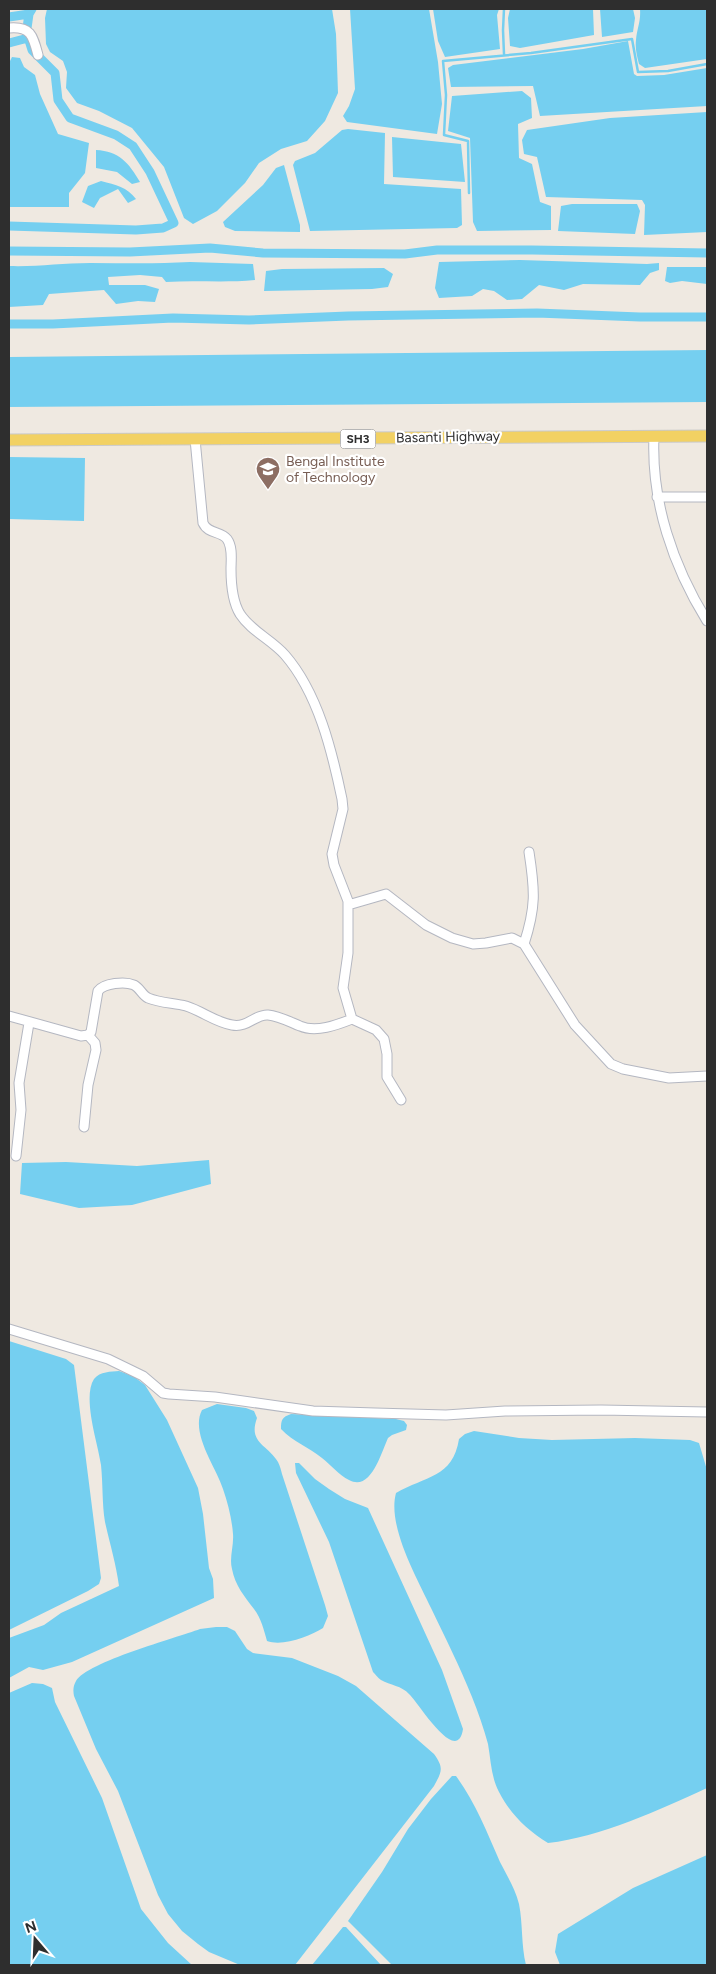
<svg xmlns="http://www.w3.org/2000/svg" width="716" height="1974" viewBox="0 0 716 1974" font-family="Figtree,sans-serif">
<rect width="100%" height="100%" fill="#efe9e1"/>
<path fill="#75cff0" d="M47,9H332L336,34L338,93L325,121L307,141L281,149L259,163L245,183L217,211L193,224L184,218L164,167L132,128L99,111L77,103L66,88L67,72L63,61L50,52L46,44L45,18Z
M350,9H429L438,62L442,104L437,134L347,122L343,116L349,106L355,89Z
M433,9H499L497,15L500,49L445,57L438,41Z
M510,9H593L594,35L520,48L510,46L508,18Z
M600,9H633L635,18L633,32L602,37Z
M640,9H707V59L645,68L639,64C637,56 635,49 636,40C637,28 641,22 640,9Z
M628,41L634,74L637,76L664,75L707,68V106L540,116L533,86L451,87L448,68L453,65L583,49Z
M12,57L20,58L24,67L35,75L40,94L58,134L89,143L85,173L69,193V207H9V63Z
M522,91L531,98L532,118L518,124L519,158L532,164L540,202L551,206V230L477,231L473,222L470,138L448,131L452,96Z
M707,112V232L644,235L645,205L642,200L546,197L537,157L524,154L522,140L527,130L610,118Z
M348,129L385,133L384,184L461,189L462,225L457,228L310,231L293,165L295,161L315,153L342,130Z
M392,137L461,144L465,182L393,177Z
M96,150C119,151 129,163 140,182L132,184L117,172L96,168Z
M284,165L300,225V232L235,231L225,227L223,222L263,185L276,168Z
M101,181C116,185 127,187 136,199L128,203L118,189L100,198L94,208L82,202L88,186Z
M572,204H637L640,211L635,234L558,231L561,206Z
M520,260L647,264L659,263V270L650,273L640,285L583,284L564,290L539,285L522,299L507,300L494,291L483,289L472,296L439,298L435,288L439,262Z
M190,262L253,264L255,280C225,283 196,280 166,282L162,277L140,275L108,277L109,285H145L159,289L155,302L138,301L116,304L104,290L49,294L43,305L9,307V266C36,267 62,263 90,263C124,263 156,264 190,262Z
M667,267H707V284L682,281L670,283L665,281Z
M384,268L393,274L388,287L372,289L264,291L266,271L282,269Z
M707,350V402L9,407V357Z
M9,457L85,458L84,521L9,519Z
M209,1160L211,1184L132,1205L79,1208L20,1194L22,1163L66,1162L137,1166Z
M9,1341L66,1359L74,1365L101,1578L99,1584L88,1591L9,1630Z
M119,1371L133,1376L145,1385L167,1420L198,1488L203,1514L209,1568L213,1579L214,1598L72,1662L43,1670L29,1667L9,1678V1638L44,1625L61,1613L119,1586C116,1564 110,1544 105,1522C102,1504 103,1484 101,1465C98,1443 82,1398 94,1379C100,1371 111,1372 119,1371Z
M217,1404L246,1408L254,1411L257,1418C248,1443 267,1444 278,1462C280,1466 281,1470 282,1474L325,1605L328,1616L323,1628C310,1636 283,1647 267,1641C264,1630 261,1618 254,1609C244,1596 235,1585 232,1569C229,1558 234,1546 233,1534C232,1520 228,1503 223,1489C216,1467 190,1433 202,1410Z
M291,1414L396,1419L404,1421L407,1425L406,1430L392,1435L388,1438C381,1453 371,1492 349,1480C339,1475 331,1465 322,1458C309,1447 293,1442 281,1429C281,1420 282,1417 291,1414Z
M474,1431L519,1438L552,1440L635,1438L690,1440L699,1443L707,1470V1788C659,1810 601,1837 548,1843C527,1830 511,1815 499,1792C491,1777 491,1761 488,1744C484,1729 478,1712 472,1697C460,1667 445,1637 431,1608C417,1578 387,1526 396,1493C425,1476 453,1478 459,1439L465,1434Z
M295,1463H299L315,1479L329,1489L345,1499L368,1508L442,1670L463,1729C457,1768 416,1699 409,1694C402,1686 390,1685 381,1680C378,1678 375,1674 373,1672L329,1542L296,1473Z
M216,1627H227L235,1631L247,1649L253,1653L292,1658L338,1676L356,1686L434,1754C444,1768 442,1771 434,1786L295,1965H240L209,1952L198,1944L182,1931L168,1914L158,1895L118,1791L96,1749L74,1696C73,1691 73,1686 76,1681C87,1662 176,1638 200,1629Z
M32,1683L43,1684L52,1688L55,1702L102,1798L141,1909L168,1943L192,1965H9V1693Z
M452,1776H456C475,1802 487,1832 500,1862C507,1876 515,1888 519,1904C523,1924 521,1945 526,1965H392L348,1921L382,1872L408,1829L431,1799Z
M707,1855V1965H560L555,1952L558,1934L633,1888Z
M343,1927H346L381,1965H312Z"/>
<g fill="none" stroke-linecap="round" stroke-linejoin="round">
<path stroke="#75cff0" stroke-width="2.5" d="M504,54L503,30L504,9
M469,193L468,141L444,135L446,95L443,61L531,53L632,39L638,72L668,71L707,64"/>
<path stroke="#75cff0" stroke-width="9" d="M9,17L29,14L32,9
M27,28L29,14
M9,43L28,38
M9,226L136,230L163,228L174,223L150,172L133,146L116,135L70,118L58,100L55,73L32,50L27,34
M9,251L130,252L210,248L263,253L405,254L437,250H532L707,253
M9,324H53L173,318L249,320L348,316L537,313L640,317H707"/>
<defs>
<path id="minor" d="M9,28C31,26 33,36 38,55
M654,436C651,502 673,566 707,621
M195,439L203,523C208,534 221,531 227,539C233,547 231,560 231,569C231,584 232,601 240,614C251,631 272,640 285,655C318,693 332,751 342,799L343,809L332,854L334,865L348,901V953L343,988L352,1019L376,1030L384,1039L387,1054V1077L401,1100
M657,497H707
M348,905L386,894L426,925L452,938L473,944L486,943L512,938L524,944L575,1025L611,1064L623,1069L669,1078L707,1076
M524,944C536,907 535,891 529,852
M9,1016L81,1036L88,1035L91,1032L98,991C104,983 125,981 134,985C140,988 142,995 148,998C160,1003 174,1003 186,1006C202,1011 215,1022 232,1025C248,1028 255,1014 268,1015C279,1016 290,1022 300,1026C316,1033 337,1025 352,1019
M84,1127L88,1085L96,1050L95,1043L88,1035
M16,1156L21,1110L19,1083L29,1023
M9,1329L108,1359L143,1376L163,1393L169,1394L215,1397L313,1411L375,1413L446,1415L505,1411L601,1410L707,1412"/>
<path id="major" d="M9,440L707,436"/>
</defs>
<use href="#minor" stroke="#b4b7c1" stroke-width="11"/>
<use href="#major" stroke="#c9c9c9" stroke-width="13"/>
<use href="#minor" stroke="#fff" stroke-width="9"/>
<use href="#major" stroke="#f2d163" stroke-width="11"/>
</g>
<defs>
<symbol id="university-pin" viewBox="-11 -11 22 30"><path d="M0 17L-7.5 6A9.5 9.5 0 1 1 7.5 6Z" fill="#8d6e63" stroke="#fff"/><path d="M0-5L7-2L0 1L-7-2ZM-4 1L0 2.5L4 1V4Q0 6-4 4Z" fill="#fff"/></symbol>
</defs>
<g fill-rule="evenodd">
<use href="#university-pin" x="254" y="455" width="28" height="38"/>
</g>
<g text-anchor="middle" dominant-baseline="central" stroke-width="4.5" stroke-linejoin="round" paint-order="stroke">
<rect fill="#fff" stroke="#6d6d6d" stroke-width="1" x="340.5" y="429.5" width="35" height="19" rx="4"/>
<g font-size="12" font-weight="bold" fill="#2e2e2e">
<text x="358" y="439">SH3</text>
</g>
<g font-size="14" fill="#2e2e2e" stroke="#fff">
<text transform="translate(448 437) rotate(-1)">Basanti Highway</text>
</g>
<g font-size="14" fill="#785e54" stroke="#fff" text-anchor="start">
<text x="286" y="461">Bengal Institute<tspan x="286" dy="16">of Technology</tspan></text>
</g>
</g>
<rect width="716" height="1974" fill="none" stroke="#2e2e2e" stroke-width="20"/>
<g transform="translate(35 1939) rotate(341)" stroke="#ffffff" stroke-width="4" paint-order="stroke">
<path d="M0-4L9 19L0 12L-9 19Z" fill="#2e2e2e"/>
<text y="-8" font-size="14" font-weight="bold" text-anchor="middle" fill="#2e2e2e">N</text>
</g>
</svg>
